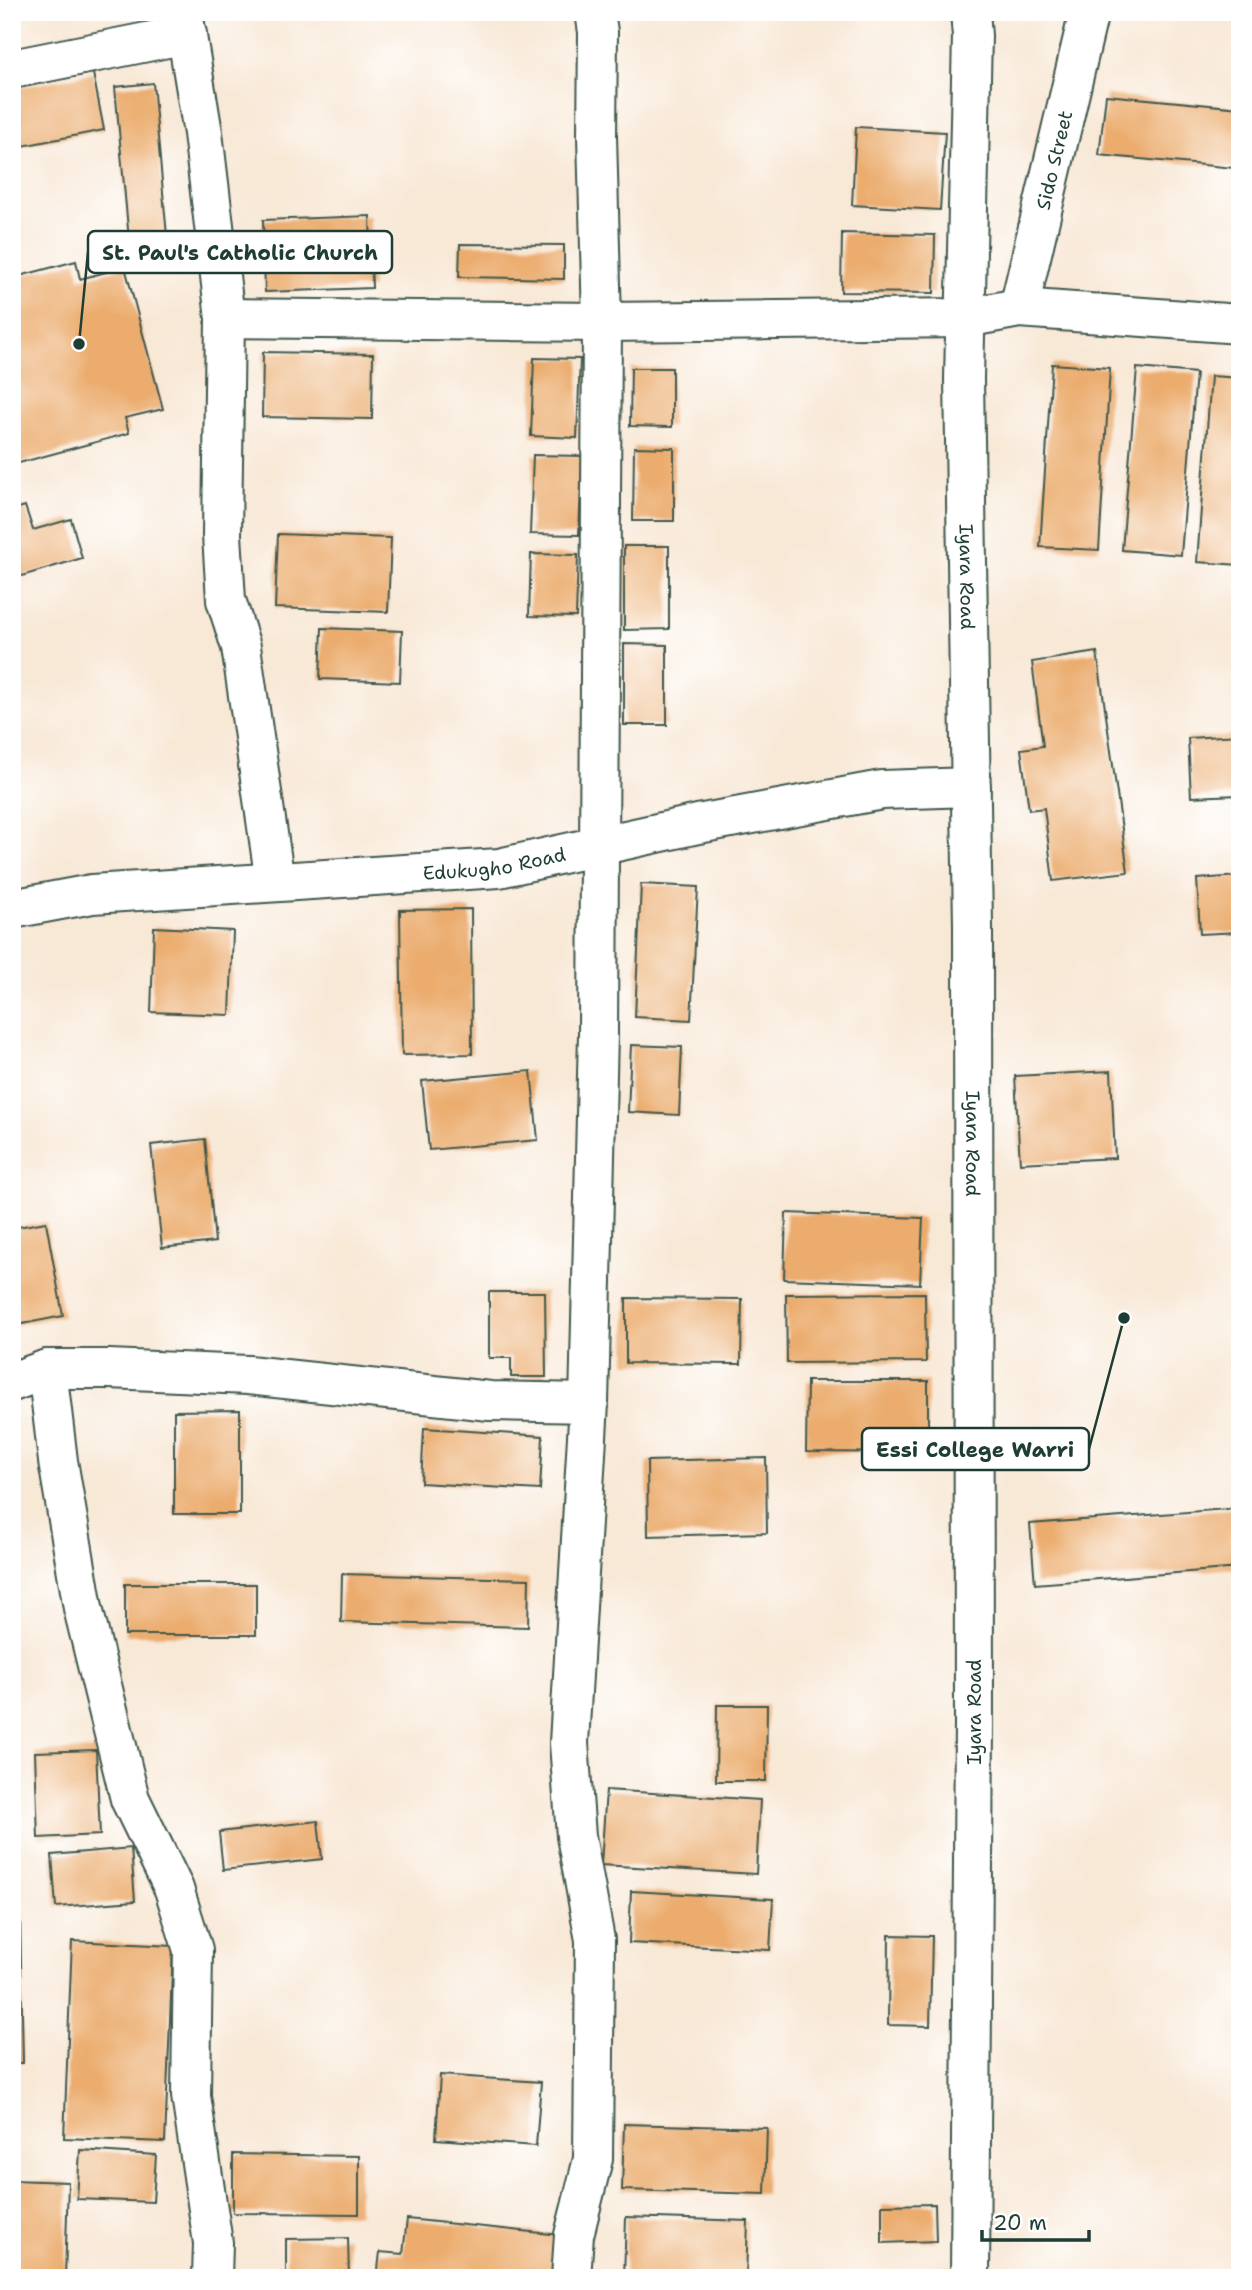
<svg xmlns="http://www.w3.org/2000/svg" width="1252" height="2290" viewBox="0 0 1252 2290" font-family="'Shantell Sans',sans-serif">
<rect width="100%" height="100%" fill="#fff"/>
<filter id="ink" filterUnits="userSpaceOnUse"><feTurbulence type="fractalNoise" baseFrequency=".0143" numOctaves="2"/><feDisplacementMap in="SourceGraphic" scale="14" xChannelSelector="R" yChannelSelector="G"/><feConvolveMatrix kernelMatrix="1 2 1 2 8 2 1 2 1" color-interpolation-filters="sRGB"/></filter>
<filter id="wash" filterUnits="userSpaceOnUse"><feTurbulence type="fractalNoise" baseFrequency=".00686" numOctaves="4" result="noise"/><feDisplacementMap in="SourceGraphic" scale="28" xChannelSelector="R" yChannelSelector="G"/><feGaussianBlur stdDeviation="1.57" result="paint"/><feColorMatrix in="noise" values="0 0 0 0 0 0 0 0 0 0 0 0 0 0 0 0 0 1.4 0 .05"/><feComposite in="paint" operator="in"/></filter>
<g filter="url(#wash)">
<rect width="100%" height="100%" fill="#f8e8d6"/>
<g id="blocks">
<path fill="#ebac6d" d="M93,73L104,130L12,148V89Z
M153,83L167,236L129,240L115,87Z
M1106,95L1240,108L1234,168L1099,155Z
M856,127L945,132L940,210L852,205Z
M370,216L372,288L265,292L263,220Z
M842,233L935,235L934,293L841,292Z
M460,244L564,245V279L459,277Z
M76,261L80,279L125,267L163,409L125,418L129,433L12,465V278Z
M263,352L373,354L372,419L262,417Z
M534,358L580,359L577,438L531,436Z
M1052,364L1110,368L1099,550L1040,547Z
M631,368H672V427L630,426Z
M1137,368L1196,373L1181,555L1122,550Z
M1211,376L1240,378V565L1197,562Z
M634,447L674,448V521H633Z
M533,455L582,456L579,535L530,534Z
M25,506L33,530L71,519L82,558L12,579V510Z
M278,534L391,538L388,612L275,608Z
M624,546H669V629L624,630Z
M531,554L578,555L576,617L529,616Z
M322,628L402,631L400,682L320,679Z
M624,644L667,645V725H624Z
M1097,652L1128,872L1053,881L1044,808L1029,810L1021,749L1043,746L1032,662Z
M1240,735V795L1191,797L1188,738Z
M1240,876V932L1200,934L1197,879Z
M641,884L698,887L691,1020L635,1017Z
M471,909L472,1054L402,1055L400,910Z
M154,927L233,931L230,1015L151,1012Z
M631,1045L682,1047L679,1115L628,1112Z
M531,1071L538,1140L429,1150L422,1081Z
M1111,1071L1115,1158L1020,1163L1015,1076Z
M205,1139L215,1242L162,1248L151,1145Z
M786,1213L923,1218L920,1284L784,1279Z
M46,1222L63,1316L12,1326V1228Z
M489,1292H545L546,1377H511V1358H489Z
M925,1293L926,1362L787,1363L786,1294Z
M626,1298L742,1299L741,1364L626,1363Z
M807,1381H928V1453L806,1452Z
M240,1410V1514H174V1411Z
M424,1428L543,1436L540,1490L421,1483Z
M766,1458L767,1533L648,1536L647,1461Z
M1240,1508V1568L1035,1584L1030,1524Z
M342,1574L529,1579L528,1627L341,1622Z
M125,1584H256V1635H125Z
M717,1705H767L766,1781H716Z
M96,1750L100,1835L38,1838L35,1752Z
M606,1790L760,1800L756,1874L601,1865Z
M318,1821L322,1859L223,1870L219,1832Z
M131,1848L135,1901L56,1907L52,1855Z
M631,1891L773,1899L770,1950L629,1943Z
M12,1913H20L23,2063H12Z
M889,1935L932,1936L930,2026L888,2025Z
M72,1941L173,1946L165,2142L64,2138Z
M440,2075L541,2082L536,2146L436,2139Z
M624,2124L767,2128L765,2194L622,2190Z
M80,2150L156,2155L153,2202L77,2199Z
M233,2154L359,2156V2214L233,2213Z
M12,2180L68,2182L65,2278H12Z
M935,2204L936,2241L882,2243V2205Z
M626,2217L748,2221L746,2278H624Z
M407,2219L560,2235L556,2278H377L380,2252L403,2254Z
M348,2238L349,2278H286V2239Z"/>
</g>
</g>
<g filter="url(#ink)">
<use href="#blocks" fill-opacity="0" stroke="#40574c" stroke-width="2"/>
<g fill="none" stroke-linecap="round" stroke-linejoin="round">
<defs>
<g id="minor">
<path d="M183,12L203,133L225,318L222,535L226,600L241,647L275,882"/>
<path id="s1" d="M970,12L972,36L964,379L973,925L974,1724L970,2278"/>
<path d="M12,69L187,34"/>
<path id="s2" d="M1019,308L1089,12"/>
<path d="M225,318L602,322L965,318L1019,308L1240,324"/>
<path id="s3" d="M12,909L92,894L499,868L698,824L882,790L971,787"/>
<path d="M47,1369L58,1461L83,1608L130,1799L174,1889L193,1950L191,2096L213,2243L212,2278"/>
<path d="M12,1382L47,1369H109L248,1375L490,1401L589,1403"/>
<path d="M571,2278L574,2235L593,2159L595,1940L576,1836L569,1743L589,1403L598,1034L602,322L597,136L598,32L595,12"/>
</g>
</defs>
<use href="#minor" stroke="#40574c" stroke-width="42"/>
<use href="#minor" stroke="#fff" stroke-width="38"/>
</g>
</g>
<g text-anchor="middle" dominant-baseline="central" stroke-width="7" stroke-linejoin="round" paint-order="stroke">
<g font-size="19" fill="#1f3d34" stroke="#fff">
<text stroke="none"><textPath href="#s2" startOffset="152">Sido Street</textPath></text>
<text stroke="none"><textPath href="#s1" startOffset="565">Iyara Road</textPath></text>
<text stroke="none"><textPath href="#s3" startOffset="485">Edukugho Road</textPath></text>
<text stroke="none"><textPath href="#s1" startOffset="1132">Iyara Road</textPath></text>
<text transform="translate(974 1712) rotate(-90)">Iyara Road</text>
</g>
</g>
<path fill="none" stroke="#1f3d34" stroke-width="2.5" d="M79 344L88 252M1124 1318L1089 1449"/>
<g fill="#1f3d34" stroke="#fff" stroke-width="2.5">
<circle cx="79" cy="344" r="7"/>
<circle cx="1124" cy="1318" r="7"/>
</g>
<g fill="#fff" stroke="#1f3d34" stroke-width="2.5">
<rect x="88" y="231" width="304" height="42" rx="7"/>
<rect x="862" y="1428" width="227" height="42" rx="7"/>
</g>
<g font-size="21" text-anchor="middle" font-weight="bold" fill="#1f3d34">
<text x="240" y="260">St. Paul's Catholic Church</text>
<text x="975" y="1457">Essi College Warri</text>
</g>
<rect width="1252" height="2290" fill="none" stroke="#fff" stroke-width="42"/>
<path d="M982 2230v10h107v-10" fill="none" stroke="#1f3d34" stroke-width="3.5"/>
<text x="993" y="2230" font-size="21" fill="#1f3d34" stroke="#ffffff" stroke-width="5" paint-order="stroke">20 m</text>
</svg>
